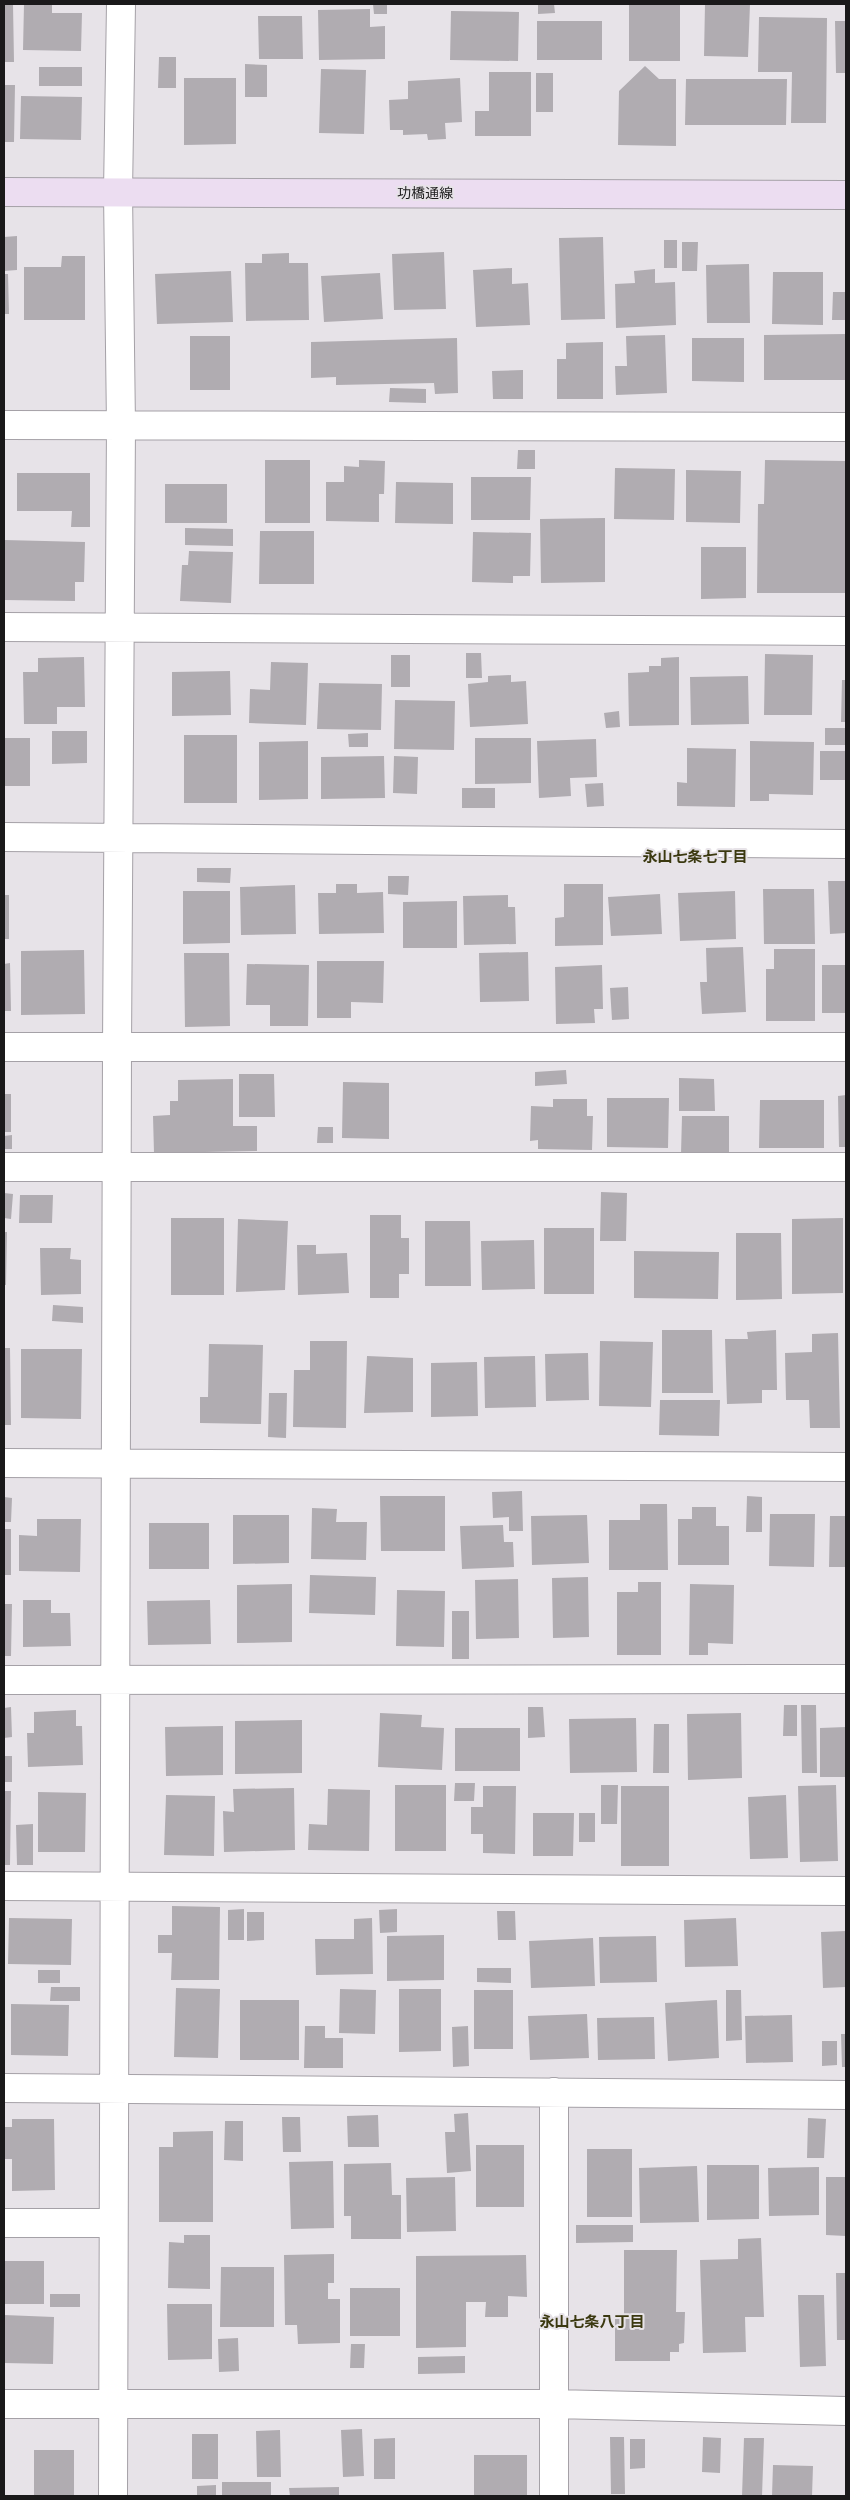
<svg xmlns="http://www.w3.org/2000/svg" width="850" height="2500" viewBox="0 0 850 2500" font-family="'Crimson Pro','Noto Sans JP',serif">
<rect width="100%" height="100%" fill="#e7e3e8"/>
<path fill="#b0acb1" d="M4,4H13L14,62H4Z
M24,4H52V13H82L81,51L23,50Z
M373,4H387V14H374Z
M538,4H554L555,13L538,14Z
M629,4H680V61H629Z
M705,4H750L748,57L704,56Z
M370,9V27L385,26V59L319,60L318,10Z
M451,11L519,12L518,61L450,60Z
M258,16H302L303,59H259Z
M759,17L827,18L826,123H791L792,72H758Z
M537,21H602V60H537Z
M835,21H846V73H836Z
M159,57H176V88H158Z
M245,64L267,65V97H245Z
M645,66L659,79H676V146L618,145L619,91Z
M39,67H82V86H39Z
M321,69L366,70L364,134L319,133Z
M489,72H531V136H475V111H489Z
M536,73H553V112H536Z
M184,78H236V144L184,145Z
M460,78L462,122L445,123L446,139L428,140L427,134L403,135V130H390L389,100L408,99V81Z
M686,79H787L786,125H685Z
M4,85H15L14,142H4Z
M21,96L82,97L81,140L20,139Z
M17,236V270L4,271V237Z
M603,237L605,319L561,320L559,238Z
M664,240H677V268H664Z
M682,242H698L697,271H682Z
M444,252L446,309L394,310L392,254Z
M289,253V263H308L309,320L246,321L245,263H262V254Z
M62,256H85V320H24V267H61Z
M749,264L750,323H707L706,265Z
M512,268V284L528,283L530,325L476,327L473,270Z
M655,269V283L675,282L676,325L616,328L615,284L635,283L634,271Z
M231,271L233,322L157,324L155,274Z
M773,272H823V325L772,324Z
M380,273L383,319L324,322L321,276Z
M4,274H8L9,314H4Z
M833,292H846V320H832Z
M846,334V380H764V335Z
M665,335L667,393L616,395L615,366H627L626,336Z
M190,336H230V390H190Z
M457,338L458,393L435,394L434,383L336,385V377L311,378V342Z
M692,338H744V382L692,381Z
M603,342V399H557V359H566V343Z
M523,370V399H493L492,371Z
M390,388L426,389V403L389,402Z
M518,450H535V469H517Z
M265,460H310V523H265Z
M359,460L385,461L384,494H379V522L326,521V482H344V466L359,467Z
M765,460L846,461V593H757L758,504H764Z
M615,468L675,469L674,520L614,519Z
M686,470L741,471L740,523L686,522Z
M17,473H90V527H71L72,511H17Z
M471,477H531L530,520H471Z
M396,482L453,483V524L395,523Z
M165,484H227V523H165Z
M605,518V582L541,583L540,519Z
M185,528L233,529V546L185,545Z
M260,531H314V584H259Z
M473,532L531,533L530,576H513V583L472,582Z
M4,540L85,542L84,582H75V601L4,600Z
M701,547H746V598L701,599Z
M189,551L233,552L231,603L180,601L182,565H188Z
M466,653H481L482,678H466Z
M765,654L813,655L812,715H764Z
M391,655H410V687H391Z
M84,657L85,707H57V724H24L23,672H38V658Z
M679,657V725L629,726L628,673L649,672V666H661V658Z
M271,662L308,663L306,725L249,723L250,689L270,690Z
M230,671L231,715L172,716V672Z
M511,675V682L526,681L528,724L470,727L468,684L488,682V676Z
M748,676L749,724L691,725L690,677Z
M842,680H846V722H841Z
M319,683L382,684L381,730L317,729Z
M395,700L455,701L454,750L394,749Z
M619,711L620,727L606,728L604,713Z
M825,728H846V745H825Z
M52,731H87V763L52,764Z
M368,733V747H349L348,734Z
M184,735H237V803H184Z
M4,738H30V786H5L4,790Z
M475,738H531V783L475,784Z
M596,739L597,777L570,778L571,796L539,798L537,741Z
M308,741V799L259,800V742Z
M750,741L814,742L813,795L769,794V801H750Z
M687,748L736,749L735,807L677,806V782L687,783Z
M820,751H845V780H820Z
M384,756L385,798L321,799V757Z
M394,756L418,757L417,794L393,793Z
M603,783L604,806L587,807L585,784Z
M462,788H495V808H462Z
M197,868H231L230,883L197,882Z
M388,876H409L408,895L388,894Z
M828,881H846V933L830,934Z
M336,884H357V893L383,892L384,933L319,934L318,893H336Z
M564,884H603V945L555,946V918L564,917Z
M295,885L296,934L241,935L240,887Z
M763,889H814L815,944H764Z
M183,891H230V943L183,944Z
M735,891L736,939L680,941L678,893Z
M660,894L662,934L611,936L608,897Z
M4,895H9V939H4Z
M508,895V907H515L516,944L464,945L463,896Z
M457,901V948H403V902Z
M743,947L746,1012L702,1014L700,982H707L706,948Z
M774,949H815V1021H766V969H774Z
M84,950L85,1014L21,1015V951Z
M528,952L529,1001L480,1002L479,953Z
M184,953H229L230,1026L185,1027Z
M317,961H384L383,1003L351,1002V1018H317Z
M10,963L11,1011H4V964Z
M247,964L309,965L308,1026H270V1005H246Z
M602,965L603,1009H594L595,1023L556,1024L555,967Z
M822,965H846V1013H822Z
M628,987L629,1019L612,1020L610,988Z
M566,1070L567,1084L535,1086V1072Z
M239,1074H274L275,1117H239Z
M679,1078L714,1079L715,1111H679Z
M233,1079V1126H257V1151L154,1153L153,1116L170,1115V1101H178V1080Z
M343,1082L389,1083V1139L342,1138Z
M4,1094H11V1132H4Z
M846,1095V1147H839L838,1096Z
M607,1098H669L668,1148L607,1147Z
M553,1099H587V1116H593L592,1150L538,1149V1140L530,1141L531,1106L553,1107Z
M760,1100H824V1148H759Z
M682,1116H729V1153L681,1154Z
M318,1127H333V1143H317Z
M12,1135V1149H4V1136Z
M601,1192L627,1193L626,1241H600Z
M4,1193L13,1194L11,1219L4,1218Z
M20,1195H53L52,1223H19Z
M370,1215H401V1238H409V1274H399V1298H370Z
M171,1218H224V1295H171Z
M843,1218V1293L792,1294V1219Z
M238,1219L288,1221L285,1290L236,1292Z
M425,1221H470L471,1286H425Z
M544,1228H594V1294H544Z
M4,1232H7L6,1285H4Z
M736,1233H781L782,1299L736,1300Z
M534,1240L535,1289L482,1290L481,1241Z
M297,1245H316V1254L347,1253L349,1293L298,1295Z
M40,1248H71L70,1259L81,1260V1294L41,1295Z
M634,1251L719,1252L718,1299L634,1298Z
M53,1305L83,1307V1323L52,1321Z
M662,1330H712L713,1393H662Z
M776,1330L777,1390H762V1403L727,1404L725,1339H748L747,1332Z
M838,1333L840,1428H810L809,1400H786L785,1353L812,1352V1334Z
M310,1341H347L346,1428L293,1427L294,1370H310Z
M600,1341L653,1342L651,1407L599,1406Z
M209,1344L263,1345L261,1424L200,1423V1397H208Z
M4,1348H10L11,1425H4Z
M21,1349H82L81,1419L21,1418Z
M588,1353L589,1400L546,1401L545,1354Z
M367,1356L413,1358V1412L364,1413Z
M535,1356L536,1407L485,1408L484,1357Z
M477,1362L478,1416L431,1417V1363Z
M269,1393H287L286,1438L268,1437Z
M660,1400H720L719,1436L659,1435Z
M522,1491L523,1531H509V1517L493,1518L492,1492Z
M380,1496H445V1551H381Z
M747,1496L762,1497V1532H746Z
M4,1497L12,1498L11,1522H4Z
M640,1504H667L668,1570H609V1520H640Z
M692,1507H716V1526H729V1565H678V1519H692Z
M312,1508L337,1509L336,1522H367L366,1560L311,1559Z
M770,1514H815L814,1567L769,1566Z
M233,1515H289V1563L233,1564Z
M587,1515L589,1563L532,1565L531,1516Z
M830,1516H846V1567H829Z
M37,1519H81L80,1572L19,1571V1535L37,1536Z
M149,1523H209V1569H149Z
M503,1525L504,1542H513L514,1567L462,1569L460,1526Z
M4,1529H11V1575H4Z
M310,1575L376,1577L375,1615L309,1613Z
M588,1577L589,1637L553,1638L552,1578Z
M518,1579L519,1638L476,1639L475,1580Z
M638,1582H661V1655H617V1592H638Z
M292,1584V1642L237,1643V1585Z
M690,1584L734,1585L733,1644L708,1643V1655H689Z
M397,1590L445,1591L444,1647L396,1646Z
M23,1600H51V1613H70L71,1646L23,1647Z
M210,1600L211,1644L148,1645L147,1601Z
M4,1604H12L11,1656H4Z
M452,1611H469V1659H452Z
M784,1705H797V1736H783Z
M801,1705H816L817,1773H802Z
M11,1707L12,1737L4,1738V1708Z
M528,1707H543L545,1737L528,1738Z
M76,1710V1726H82L83,1765L28,1767L27,1733H34V1712Z
M380,1713L422,1715L421,1727L444,1728L442,1770L378,1767Z
M741,1713L742,1778L688,1780L687,1714Z
M636,1718L637,1772L570,1773L569,1719Z
M302,1720V1773L235,1774V1721Z
M654,1724H669V1773H653Z
M223,1726V1775L166,1776L165,1727Z
M846,1727V1777H820V1728Z
M455,1728H520V1771H455Z
M4,1756H12V1782H4Z
M455,1783H475L474,1801H454Z
M395,1785H446V1851H395Z
M601,1785H618L617,1824H601Z
M836,1785L838,1861L800,1862L798,1786Z
M483,1786H516L515,1854L483,1853V1834H471V1807H483Z
M621,1786H669V1866H621Z
M294,1788L295,1850L224,1852L223,1811L234,1812L233,1789Z
M328,1789L370,1790L369,1851L308,1850L309,1824L327,1825Z
M4,1791H11L10,1865H4Z
M38,1792L86,1793L85,1852H38Z
M166,1795L215,1796L214,1856L164,1855Z
M786,1795L788,1858L750,1859L748,1797Z
M533,1813H574L573,1856H533Z
M579,1813H595V1842H579Z
M33,1824V1865H17L16,1825Z
M172,1906L220,1907L219,1980H171L172,1953H158V1935H172Z
M244,1909V1940H228V1910Z
M397,1909V1932L380,1933L379,1910Z
M497,1911H515L516,1940H498Z
M247,1912H264V1940L247,1941Z
M9,1918L72,1919L71,1965L8,1964Z
M372,1918L373,1974L316,1975L315,1939H354V1919Z
M736,1918L738,1966L685,1967L684,1920Z
M846,1931V1987L823,1988L821,1932Z
M444,1935V1980L387,1981V1936Z
M656,1936L657,1982L600,1983L599,1937Z
M593,1938L595,1986L531,1988L529,1941Z
M477,1968H511V1983L477,1982Z
M38,1970H60V1983H38Z
M51,1987H80V2001H50Z
M176,1988L220,1989L218,2058L174,2057Z
M340,1989L376,1990L375,2034L339,2033Z
M399,1989H441V2051L399,2052Z
M474,1990H513V2049H474Z
M726,1990H741L742,2040L726,2041Z
M240,2000H299V2060H240Z
M717,2000L719,2058L668,2061L665,2003Z
M11,2004L69,2005L68,2056L11,2055Z
M587,2014L589,2058L530,2060L528,2016Z
M792,2015L793,2062L746,2063L745,2016Z
M654,2017L655,2059L598,2060L597,2018Z
M305,2026H325V2038H343V2068H304Z
M468,2026L469,2066L453,2067L452,2027Z
M841,2034H846V2067H842Z
M822,2041H837V2065L822,2066Z
M468,2113L471,2171L447,2173L445,2132H455L454,2114Z
M378,2115L379,2147H348L347,2116Z
M282,2117H300L301,2152H283Z
M808,2118L826,2119L824,2158H807Z
M12,2119H54L55,2190L12,2191V2159H4V2127H12Z
M225,2121H243V2161L224,2160Z
M213,2131V2222H159V2147H173V2132Z
M476,2145H524V2207H476Z
M587,2149H632V2217H587Z
M333,2161L334,2228L291,2229L289,2162Z
M391,2163L392,2195H401V2239H351V2216H344V2164Z
M707,2165H759V2219L707,2220Z
M697,2166L699,2222L640,2223L639,2168Z
M819,2167V2215L769,2216L768,2168Z
M455,2177L456,2231L407,2232L406,2178Z
M826,2177H846V2236L826,2235Z
M576,2225H633V2242L576,2243Z
M184,2235H210V2289L168,2288L169,2242L184,2243Z
M761,2238L764,2317H745L746,2352L703,2353L700,2260L738,2259V2239Z
M624,2250H677L676,2312H685L684,2343L679,2344V2352H670V2361H615V2319H624Z
M334,2254V2283H328V2299H340V2343L298,2344L297,2325H285L284,2255Z
M526,2255L527,2297L508,2296V2317H485L486,2302H466V2347L416,2348V2256Z
M4,2261H44V2304H4Z
M221,2267H274V2327H220Z
M836,2273H846V2340H837Z
M350,2288H400V2336H350Z
M50,2294H80V2307H50Z
M798,2295H824L826,2366L800,2367Z
M167,2304H212V2359L168,2360Z
M4,2315L54,2317L53,2364L4,2363Z
M238,2338L239,2371L219,2372L218,2339Z
M351,2344H365L364,2368H350Z
M465,2356V2373L418,2374V2357Z
M362,2429L364,2476L343,2477L341,2430Z
M280,2430L281,2477H257L256,2431Z
M192,2434H218V2479H192Z
M610,2437H624L625,2494H611Z
M703,2437L721,2438L720,2473L702,2472Z
M395,2438V2479H374V2439Z
M744,2438H764L762,2496H742Z
M630,2439H645V2468L630,2469Z
M34,2450H74V2496H34Z
M474,2455H527V2496H474Z
M773,2465L813,2466L812,2496H772Z
M222,2482H271V2496H222Z
M216,2485V2496H197V2486Z
M339,2487V2496H290L289,2488Z"/>
<g fill="none" stroke-linecap="round" stroke-linejoin="round">
<defs>
<path id="street" d="M4,425L846,427
M4,627L846,631
M4,837L846,844
M4,1047H846
M4,1167H846
M4,1463L846,1467
M4,1680L846,1679
M4,1886L846,1891
M4,2088L846,2095
M4,2223H113
M4,2404H554L846,2411
M113,2496L117,1047L121,426L118,192L121,4
M554,2496V2092"/>
<path id="secondary" d="M4,192L846,195"/>
</defs>
<use href="#street" stroke="#a5a1a7" stroke-width="30"/>
<use href="#secondary" stroke="#a5a1a7" stroke-width="30"/>
<use href="#street" stroke="#fff" stroke-width="28"/>
<use href="#secondary" stroke="#ecddf1" stroke-width="28"/>
</g>
<g text-anchor="middle" dominant-baseline="central" stroke-width="4" stroke-linejoin="round" paint-order="stroke">
<g font-size="14" fill="#1a191a" stroke="#e7e3e8">
<text x="425" y="193">功橋通線</text>
</g>
<g font-size="15" font-weight="bold" fill="#3b3910" stroke="#e7e3e8">
<text x="695" y="857">永山七条七丁目</text>
<text x="592" y="2322">永山七条八丁目</text>
</g>
</g>
<rect width="850" height="2500" fill="none" stroke="#1a191a" stroke-width="10"/>
</svg>
